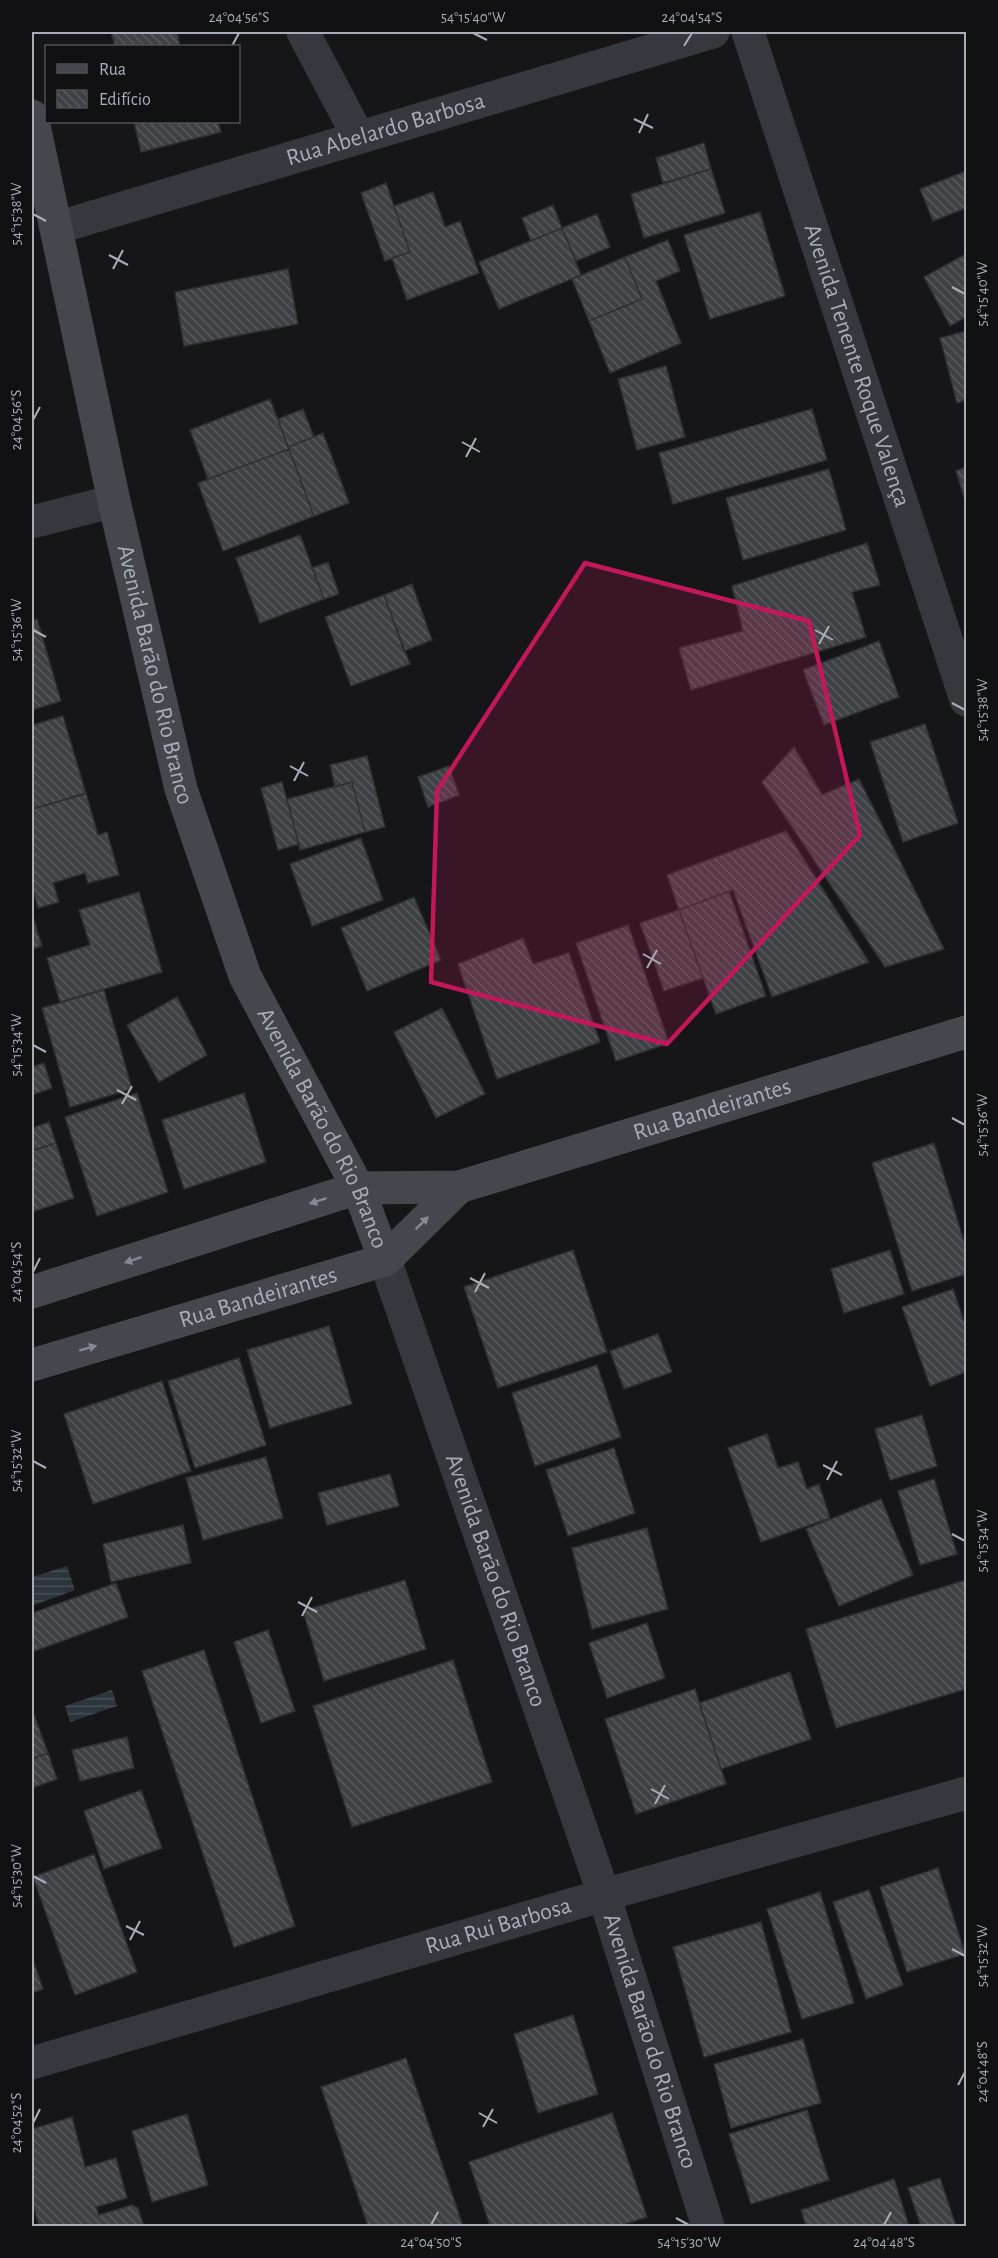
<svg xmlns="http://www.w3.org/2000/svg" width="998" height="2258" viewBox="0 0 998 2258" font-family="'Alegreya Sans',sans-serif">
<defs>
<pattern id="water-rules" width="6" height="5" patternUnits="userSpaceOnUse" patternTransform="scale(1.5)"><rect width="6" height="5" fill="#2c353c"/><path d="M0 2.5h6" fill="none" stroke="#485056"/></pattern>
<pattern id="building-back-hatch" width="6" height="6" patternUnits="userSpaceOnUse" patternTransform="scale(1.5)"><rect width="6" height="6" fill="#404145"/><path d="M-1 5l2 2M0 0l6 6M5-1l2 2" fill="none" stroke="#595a5e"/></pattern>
</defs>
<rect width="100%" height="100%" fill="#161618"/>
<path fill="url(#water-rules)" d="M67,1566L75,1590L34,1605L32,1598V1577Z
M112,1690L117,1706L70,1722L65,1706Z"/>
<path fill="url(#building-back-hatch)" stroke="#303034" stroke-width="1.5" d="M111,32H177L180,46H115Z
M134,122H218L221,132L141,152Z
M704,143L711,169L663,183L656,158Z
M711,169L725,213L644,238L631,194Z
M966,171V208L933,221L920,189Z
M386,183L410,252L385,261L361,193Z
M433,192L445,227L460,221L479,273L407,300L392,258L410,252L394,206Z
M553,205L562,228L531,241L522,218Z
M760,212L785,296L710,319L684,235Z
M597,214L610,247L576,261L562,228Z
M562,228L581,275L499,309L479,262Z
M668,240L680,271L656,281L681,343L610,373L589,321L642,299L625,257Z
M966,254V317L950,326L924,277Z
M625,257L642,299L589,321L572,279Z
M288,269L298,324L184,346L175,292Z
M966,331V400L957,403L940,338Z
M666,366L685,437L637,450L618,379Z
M270,399L289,449L208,479L190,430Z
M303,409L314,437L288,447L278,419Z
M812,409L827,460L673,504L659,453Z
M323,433L349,503L314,516L288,447Z
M289,449L314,516L223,551L198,483Z
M966,467V503L956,471Z
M829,469L846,530L743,560L726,498Z
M300,535L324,599L260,623L236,558Z
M867,543L880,585L852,592L866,637L691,690L679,648L743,631L732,586Z
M328,562L339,594L324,599L312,568Z
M412,584L432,640L404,651L384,595Z
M384,595L410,664L351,686L325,617Z
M37,619L61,701L32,710V621Z
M879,641L899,697L824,725L803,670Z
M63,716L86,794L32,809V725Z
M925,724L958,823L903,842L870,742Z
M794,747L822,795L859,779L944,949L885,967L762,782Z
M367,756L385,827L365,832L352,782L335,787L330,765Z
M449,766L459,795L428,807L418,777Z
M282,782L299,844L278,850L261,788Z
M352,782L365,832L300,850L287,799Z
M86,793L98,835L107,832L119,875L88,883L85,873L53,883L59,902L38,908L32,887V809Z
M786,831L869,962L772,997L733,890L679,910L667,875Z
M361,838L383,900L312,926L290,864Z
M729,891L766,996L716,1014L679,910Z
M139,892L162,972L60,1002L47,958L90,945L79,910Z
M414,897L441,960L367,991L341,928Z
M679,910L703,978L664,991L640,923Z
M32,914L42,946L32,949Z
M628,925L669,1043L616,1061L576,943Z
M523,938L533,964L569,953L600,1042L497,1079L458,964Z
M104,990L132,1089L70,1107L42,1008Z
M177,997L207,1055L159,1082L127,1025Z
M442,1008L485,1094L436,1118L394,1032Z
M44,1063L52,1088L32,1095V1067Z
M137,1093L168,1192L97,1216L65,1117Z
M244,1093L266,1162L184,1189L162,1120Z
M49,1122L56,1143L32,1151V1128Z
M56,1143L74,1198L32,1212V1151Z
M934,1143L966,1248V1274L912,1291L872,1163Z
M573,1250L607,1352L498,1388L464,1287Z
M890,1250L904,1294L844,1313L831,1269Z
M953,1289L966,1327V1372L930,1386L902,1307Z
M329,1326L352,1404L270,1428L247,1350Z
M658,1334L672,1372L624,1389L610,1351Z
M239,1358L266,1445L195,1468L168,1381Z
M597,1365L621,1437L535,1466L512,1393Z
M162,1381L191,1471L93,1504L64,1414Z
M922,1415L937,1466L890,1480L875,1429Z
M767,1434L778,1468L798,1462L807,1489L819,1484L830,1518L761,1542L728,1448Z
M614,1448L635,1513L568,1536L546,1470Z
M266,1457L283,1518L203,1540L186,1478Z
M390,1474L399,1506L327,1525L318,1493Z
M934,1479L957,1554L920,1565L898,1491Z
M881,1499L913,1575L839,1606L806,1529Z
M183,1525L191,1563L111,1582L103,1544Z
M647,1528L668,1609L592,1629L572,1548Z
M405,1580L426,1649L324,1681L303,1611Z
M966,1580V1689L836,1728L806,1629Z
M116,1583L128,1617L32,1652V1613Z
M647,1623L665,1678L607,1698L589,1643Z
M268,1630L295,1711L261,1723L234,1642Z
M204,1650L295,1926L234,1947L142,1671Z
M453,1660L492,1782L352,1827L313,1706Z
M790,1672L811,1739L721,1769L699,1703Z
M695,1689L726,1784L636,1814L605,1719Z
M32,1709L48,1753L32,1759Z
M127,1737L134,1768L80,1781L72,1750Z
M48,1753L57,1779L32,1788V1759Z
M141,1790L162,1848L104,1869L84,1811Z
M94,1854L137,1972L75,1995L33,1877Z
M938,1868L965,1954L907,1972L880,1887Z
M869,1890L903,1985L866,1999L833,1902Z
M820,1892L854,2003L802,2019L767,1909Z
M761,1922L791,2032L704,2057L673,1947Z
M32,1957L43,1989L32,1993Z
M573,2015L598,2094L538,2113L514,2034Z
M803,2039L821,2103L731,2128L714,2064Z
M406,2058L463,2226H368L321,2087Z
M807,2110L829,2180L751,2204L729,2134Z
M612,2113L647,2217L619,2226H490L469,2162Z
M187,2114L208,2185L152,2202L132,2131Z
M72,2117L85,2167L116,2158L127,2198L96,2207L99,2215L132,2205L138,2208L144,2226H39L32,2201V2129Z
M940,2178L956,2226H921L908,2188Z
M894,2179L909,2226H806L801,2210Z"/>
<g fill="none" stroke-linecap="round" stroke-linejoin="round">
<g stroke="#37383d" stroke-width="33">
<path d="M303,32L358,136"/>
<path id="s1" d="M748,32L966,700"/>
<path id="s2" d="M56,228L713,32"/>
<path d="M32,522L114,501"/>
<path id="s3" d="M385,1260L604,1895L708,2226"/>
<path id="s4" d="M32,2063L604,1895L966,1793"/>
</g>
<g stroke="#45474d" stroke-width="33">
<path id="s5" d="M32,116L114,501L181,789L245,976L358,1188L385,1260"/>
<path id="s6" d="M32,1292L358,1188L459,1187L966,1032"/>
<path id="s7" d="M32,1365L385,1260L459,1187"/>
</g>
</g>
<defs><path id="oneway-solid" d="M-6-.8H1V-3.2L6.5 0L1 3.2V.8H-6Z" transform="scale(1.5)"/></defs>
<g fill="#858993">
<use href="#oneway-solid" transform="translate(318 1201) rotate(162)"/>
<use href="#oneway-solid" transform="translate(422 1223) rotate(-45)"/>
<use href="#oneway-solid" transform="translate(133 1260) rotate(162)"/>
<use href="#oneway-solid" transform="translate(88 1348) rotate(-16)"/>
</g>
<path fill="#c2185b" fill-opacity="0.2" stroke="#c2185b" stroke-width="4.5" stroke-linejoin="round" d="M585,563L809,621L860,835L667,1044L431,982L437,791Z"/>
<path fill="none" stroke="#a8adb8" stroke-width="2" d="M473,33L487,40M232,46L239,33M684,46L692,33M634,119L653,128M639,133L648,114M33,214L46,221M109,255L128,265M113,269L123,250M952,287L965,294M33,420L40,407M462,442L480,452M466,457L476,438M33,630L46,637M815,630L833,640M819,644L829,626M952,703L965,710M290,766L308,776M294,781L304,762M643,954L661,964M647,968L657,950M33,1045L46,1052M117,1090L136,1100M122,1104L132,1086M952,1118L965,1125M33,1272L40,1258M470,1278L489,1288M475,1292L485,1273M33,1461L46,1468M823,1465L842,1475M827,1480L837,1461M952,1534L965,1541M298,1602L317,1612M302,1616L312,1597M651,1789L669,1799M655,1804L665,1785M33,1876L46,1883M126,1926L144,1935M130,1940L140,1921M952,1949L965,1956M958,2085L965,2072M479,2113L497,2123M33,2123L40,2109M483,2127L493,2109M676,2218L689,2225M431,2225L438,2212M884,2225L891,2212"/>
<g text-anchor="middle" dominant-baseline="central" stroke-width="6" stroke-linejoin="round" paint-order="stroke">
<g font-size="24" fill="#a8adb8" stroke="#111113">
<text stroke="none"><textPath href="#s2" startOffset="344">Rua Abelardo Barbosa</textPath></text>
<text stroke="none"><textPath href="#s1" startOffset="351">Avenida Tenente Roque Valença</textPath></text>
<text stroke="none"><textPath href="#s5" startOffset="572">Avenida Barão do Rio Branco</textPath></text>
<text stroke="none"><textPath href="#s6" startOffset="708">Rua Bandeirantes</textPath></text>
<text stroke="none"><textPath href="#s5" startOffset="1058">Avenida Barão do Rio Branco</textPath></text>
<text stroke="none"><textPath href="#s7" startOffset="236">Rua Bandeirantes</textPath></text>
<text stroke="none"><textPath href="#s3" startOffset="339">Avenida Barão do Rio Branco</textPath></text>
<text stroke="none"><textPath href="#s4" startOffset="486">Rua Rui Barbosa</textPath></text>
<text stroke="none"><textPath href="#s3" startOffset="825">Avenida Barão do Rio Branco</textPath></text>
</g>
</g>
<rect width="998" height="2258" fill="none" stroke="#111113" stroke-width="66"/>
<rect x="45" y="45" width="195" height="78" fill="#111113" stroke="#4d4f55" stroke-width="1.5"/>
<rect x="57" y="64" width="30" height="9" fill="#45474d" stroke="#4d4f55" stroke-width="1.5"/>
<text x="99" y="75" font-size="18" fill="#a8adb8">Rua</text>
<rect x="57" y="90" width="30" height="18" fill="url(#building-back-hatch)" stroke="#4d4f55" stroke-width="1.5"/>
<text x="99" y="105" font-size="18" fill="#a8adb8">Edifício</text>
<rect x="33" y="33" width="932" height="2192" fill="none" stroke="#a8adb8" stroke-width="2"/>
<g font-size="15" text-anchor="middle" fill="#a8adb8">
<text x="239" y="22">24°04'56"S</text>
<text x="473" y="22">54°15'40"W</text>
<text x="692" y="22">24°04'54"S</text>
<text transform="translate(16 214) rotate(-90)" y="5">54°15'38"W</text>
<text transform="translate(982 294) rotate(-90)" y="5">54°15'40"W</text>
<text transform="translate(16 420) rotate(-90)" y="5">24°04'56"S</text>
<text transform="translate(16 630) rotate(-90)" y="5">54°15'36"W</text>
<text transform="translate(982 710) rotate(-90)" y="5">54°15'38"W</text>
<text transform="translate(16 1045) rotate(-90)" y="5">54°15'34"W</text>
<text transform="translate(982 1125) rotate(-90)" y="5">54°15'36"W</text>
<text transform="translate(16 1272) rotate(-90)" y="5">24°04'54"S</text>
<text transform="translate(16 1461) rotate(-90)" y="5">54°15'32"W</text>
<text transform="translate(982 1541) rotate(-90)" y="5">54°15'34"W</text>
<text transform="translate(16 1876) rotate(-90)" y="5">54°15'30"W</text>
<text transform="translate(982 1956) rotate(-90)" y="5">54°15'32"W</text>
<text transform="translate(982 2072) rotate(-90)" y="5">24°04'48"S</text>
<text transform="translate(16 2123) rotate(-90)" y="5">24°04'52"S</text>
<text x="431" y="2247">24°04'50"S</text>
<text x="689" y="2247">54°15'30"W</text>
<text x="884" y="2247">24°04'48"S</text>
</g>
</svg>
